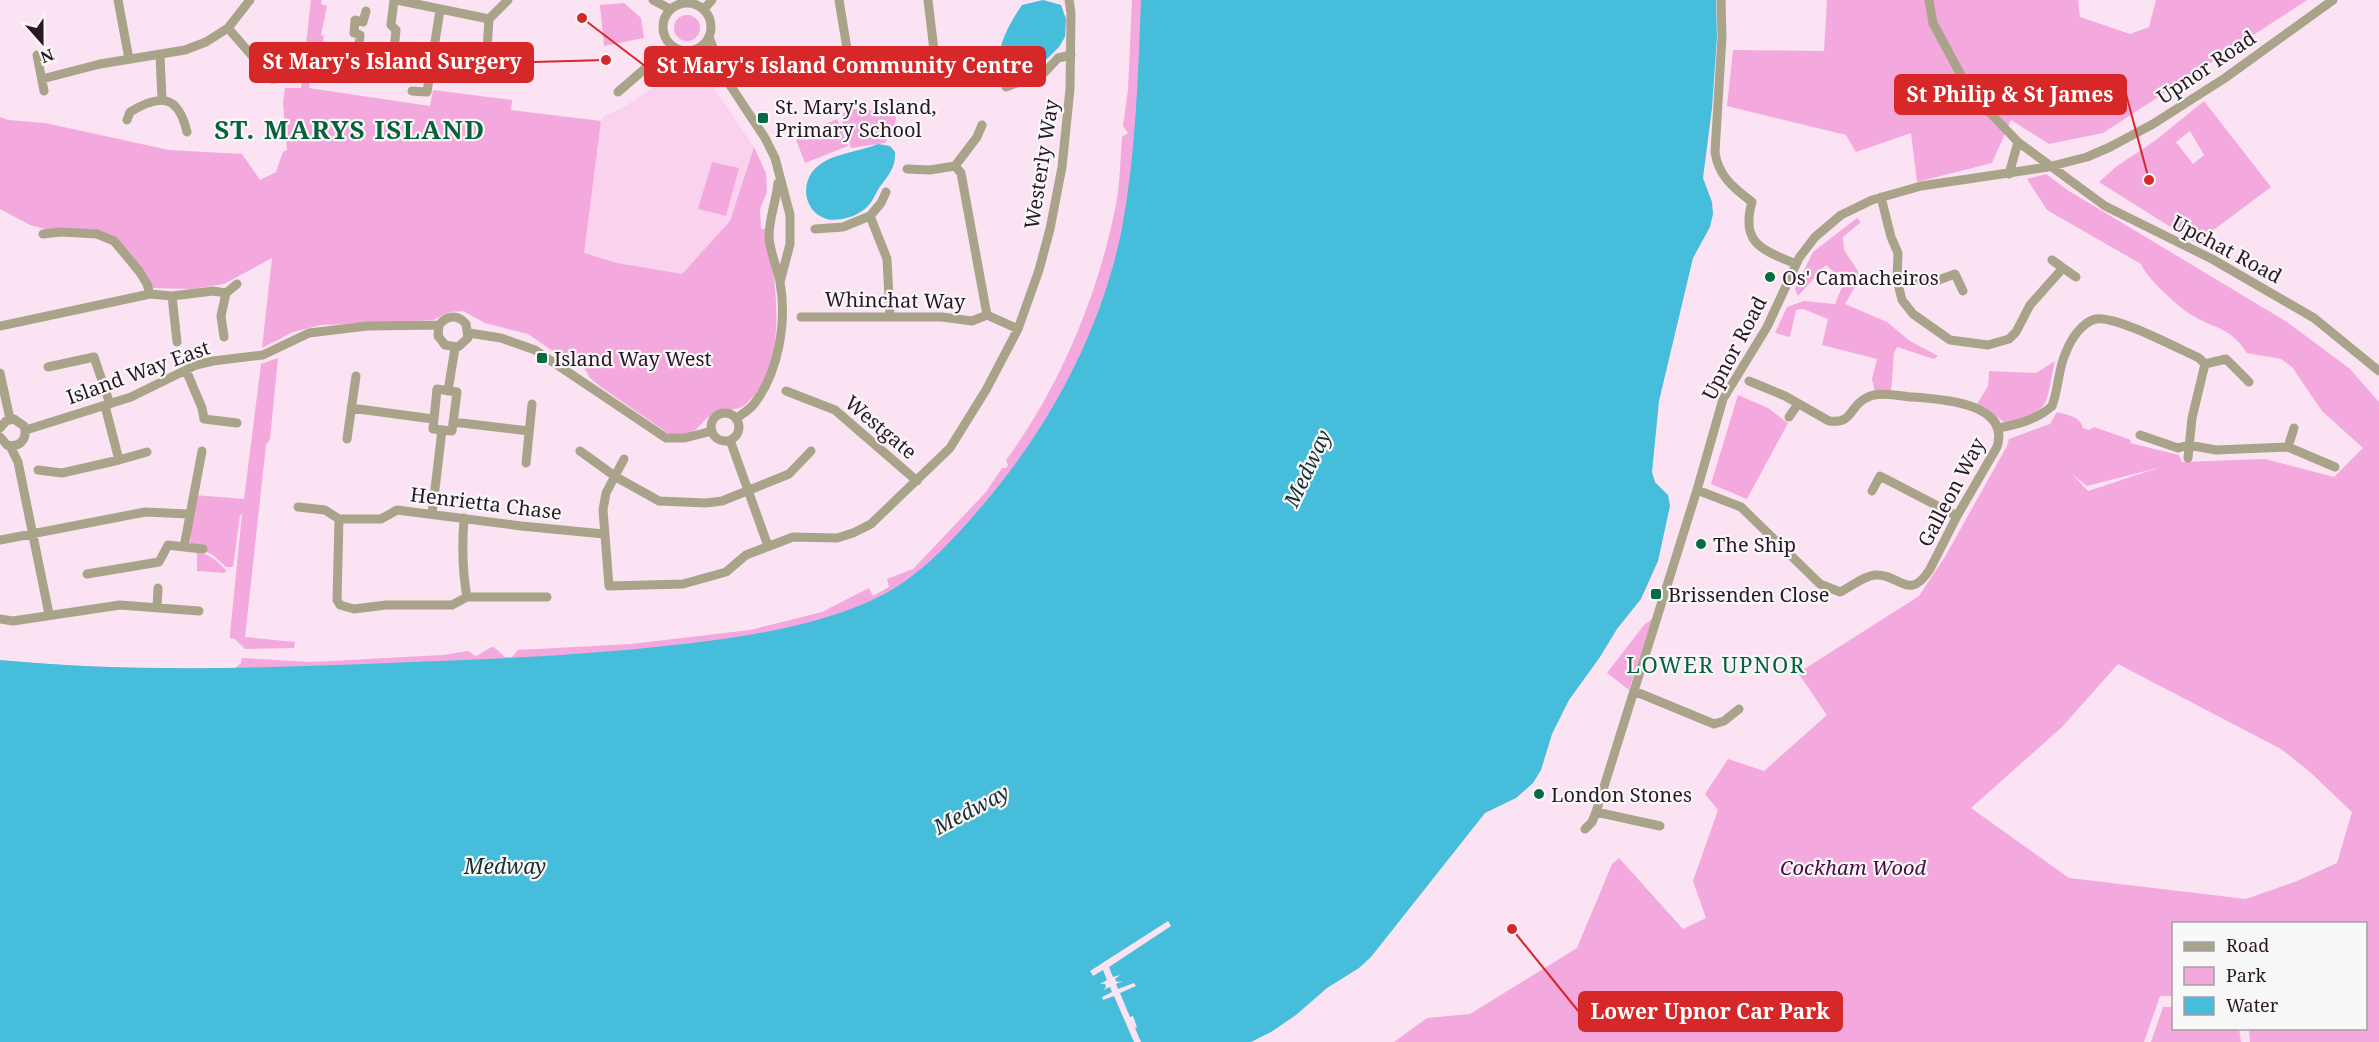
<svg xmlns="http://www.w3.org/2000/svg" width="2379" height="1042" viewBox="0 0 2379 1042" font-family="'Noto Serif',serif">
<rect width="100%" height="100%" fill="#fbe3f3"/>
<path fill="#fad2ee" d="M689,69L701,73L707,78L754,147L730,221L682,274L617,263L583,253L601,121L604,116L624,107L669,77Z"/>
<path fill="#f3a9dd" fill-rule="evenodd" d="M311,0H322L321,4L327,6L321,35L324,36L321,53L314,54L309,88L430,106L433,90L512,100L511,110L601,121L584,253L617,263L682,274L730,221L754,147L766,173L767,192L760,209L761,229H767C775,282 791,363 746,404C738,412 725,407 716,412C695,423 702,438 669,434L601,387L590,378L584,368L567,361L528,334L485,323L463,311L450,312L433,320L321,325L293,332L262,348L272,258L224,284L192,289L152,288L116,237L99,231L45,229L30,225L0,209V117L8,120L45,123L169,150L242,154L260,180L276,172L283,152L287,150L283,102L285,88H301Z
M1132,0H1167L1141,304L890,632L317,701L0,660C79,668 156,669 235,668L241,663L242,658L311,662L443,655L468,651L475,656C483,654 486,648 494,647L505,657H512L518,650L631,644L750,630L822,612L869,588L873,596L889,587L887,579L913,569L986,492L1002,468H1006L1008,465L1006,460C1058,390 1096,300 1114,214C1120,189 1120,163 1122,137L1128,133L1123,126L1128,90Z
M1827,0H2078L2080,17L2130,34L2149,27L2156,0H2307L2103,133L2049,144L2011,120L1992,163L1917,182L1911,133L1856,152L1846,135L1727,106L1733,50L1824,51Z
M624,3L641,18L644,38L604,46L600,5Z
M674 28a13 13 0 1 1 26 0a13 13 0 1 1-26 0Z
M2204,101L2271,187L2196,243L2099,182L2117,166L2156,140ZM2190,131L2204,155L2193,164L2176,142Z
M893,106C900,119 893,132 885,143L851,148L841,118L844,112C855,107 869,109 880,113Z
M837,119L848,146L805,163L795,137Z
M712,162L739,168L726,216L698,209Z
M2046,174L2069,191L2287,322L2350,369L2379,402V1042H2250L2249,1029L2366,1028V924H2174L2173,996H2160L2144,1042H1394L1427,1018L1470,1014L1577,948L1612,864L1619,858L1683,929L1706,918L1693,881L1718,810L1705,794L1728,759L1764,771L1827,715L1798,673L1919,596L1946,555L2007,446L2009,439L2050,424L2057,412C2067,415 2080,416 2083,428L2089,430L2094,427L2131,440L2130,443L2179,455L2182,462L2265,459L2334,477L2363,448L2322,411L2292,367L2281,359L2247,353C2230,326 2213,329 2190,314C2177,306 2146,277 2141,264L2047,210L2027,179ZM2161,467L2088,491L2072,474L2087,486ZM2118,664L2281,749L2310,772L2352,812L2337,863L2297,881L2246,899L2069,878L1971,808L2062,727Z
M1857,218L1861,222L1843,237L1844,250L1858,271L1859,280L1845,304L1887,322L1910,341L1938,356L1934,359L1897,347L1894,353L1891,392H1875L1872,379L1877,359L1822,345L1828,319L1803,309L1796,310L1790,337L1775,333L1787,307L1804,301L1835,304L1844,282L1826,265L1798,296L1795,289L1813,252Z
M278,358L270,439L266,445L245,637L295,642L294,648L245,649L235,639L230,638V634L242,514L240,515L233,567H226L213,555L190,544L194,495L244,499L261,364Z
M2055,361C2045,404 2053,412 2005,423L1989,411L1976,406L1988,386L1989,371L2036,373Z
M1738,395L1768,408L1788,423L1747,499L1711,484Z
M197,553C208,552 218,562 226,570L225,573L197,571Z
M1652,619L1629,690L1607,673L1644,625Z
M2163,1007H2173L2174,1028L2239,1029L2241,1042H2151Z"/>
<path fill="#45bddb" d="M1043,0L1061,5L1066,19L1065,37L1059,47L1034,72L1012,78L999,71C995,49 1009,24 1022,5Z
M1141,0H1716L1717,37L1712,108L1703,178L1712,202L1713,214L1710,227L1693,258L1659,401L1652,472L1655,482L1668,495L1670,506L1658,561L1641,599L1617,629L1600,657L1569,700L1552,734L1541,770L1533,783L1516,798L1485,813L1371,957L1359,968L1327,988L1296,1015L1271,1032L1251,1042H0V660C155,675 310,666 465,660C541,657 617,652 692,643C749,636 807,627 861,605C912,585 947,547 982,506C1049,428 1102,330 1122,228C1136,153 1138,76 1141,0Z
M878,144L890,146L895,152C896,168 888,175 879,188C875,195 872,202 867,207C859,214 852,217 842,219C806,226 793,181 822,163C837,153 861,151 878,144Z"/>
<path fill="#fbe3f3" d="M1168,921L1171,926L1109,967L1113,977L1120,975L1115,979L1117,982L1123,981L1116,984L1118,989L1134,983L1136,986L1120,993L1130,1017L1133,1016L1137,1027L1135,1028L1141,1042H1134L1114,996L1103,1000L1102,997L1112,992L1110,987L1103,990L1106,987L1105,984H1100L1107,980L1103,970L1093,976L1090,971Z"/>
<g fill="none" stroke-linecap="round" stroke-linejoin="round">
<path stroke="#a9a489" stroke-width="9" d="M118,0L129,59
M397,0L489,19
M653,0L670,9
M839,0L849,61
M928,0L936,67
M1721,0L1722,37L1715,152C1718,176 1734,188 1752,202C1740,244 1763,250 1796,264
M1929,0L1933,23L1970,92L2018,142L2105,206L2212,259L2314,318L2379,371
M663 27a24 24 0 1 1 48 0a24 24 0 1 1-48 0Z
M704,9L712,0
M366,11L363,22L355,20L354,33L360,35L359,45L394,50L396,30L391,25L394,0
M228,28L272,79L286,78
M709,37L724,76
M693,50L724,76L765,138L775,158L790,215V244L780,282
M37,55L44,91
M160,55L162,99
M486,64L489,19L508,0
M42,79L100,64L185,50L206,42L228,28L250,0
M1006,87L1044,73L1058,58L1071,55
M412,91L427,92L440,10
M618,92L663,53L673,47
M127,120L130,112C160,94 178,94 187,132
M982,125L977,137L955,166L961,173L987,315L1018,329
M907,169L930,170L955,166
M2009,174L2018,142
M886,192L881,203L870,216L887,259L890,317
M1881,197L1891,237L1898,253L1897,280L1902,300L1913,314L1950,340L1988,345L2009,339L2016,332L2030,305L2063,268L2076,277
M815,229L843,227L870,216
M43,234L61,232L97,234L114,241L139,271L147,284L150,294
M2052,260L2063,268
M1897,278L1933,282L1955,274L1963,291
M172,296L177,342
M801,317H942L972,321L987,315
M0,326L150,294L172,296L213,291L226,293
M469,333L501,338L535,350L666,438H685L712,431
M224,337L221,316L226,293L237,284
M2205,364L2226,359L2249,382
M48,367L94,357L110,404
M186,370L202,408L204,419L237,423
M0,373L10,419
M437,389L457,392L452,431L433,429Z
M448,391L455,348
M786,391L835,410L917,481
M351,408L433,419
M711 427a14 14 0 1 1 28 0a14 14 0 1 1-28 0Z
M1789,417L1798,404
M736,419C742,414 749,410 754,404C779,372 787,321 780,282C777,267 770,252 769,237C769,218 776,202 778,183
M453,422L529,431
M0,428L6,421L14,419L24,426C28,439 20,448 7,445L0,437
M1998,428C2017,425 2038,419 2052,406C2059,388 2058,368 2066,352C2071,339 2082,322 2096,319C2115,315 2179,349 2199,358L2205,364L2192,418L2188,458
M26,430L131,397L196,365L213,361L263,355L309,333L367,326L439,325C447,315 458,314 466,324L468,338L458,347L445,345L438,336L439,325
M2140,435L2178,448L2188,445L2216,450L2288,447L2335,467
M347,439L356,376
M730,440L768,546
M10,446L18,462L49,614
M2288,447L2294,428
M580,451L616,477L659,501L706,503L722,501L789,474L811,451
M624,459L606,493L603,510L609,586L683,584L726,572L746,555L793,537L837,538L853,533L871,524L950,448L986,390L1018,329L1039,270L1050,229L1062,167L1070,89L1071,13L1069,0
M119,460L147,452
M526,463L532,404
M38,470L62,473L119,460L105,406
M1697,490L1741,507L1820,584L1840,592C1851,587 1863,576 1875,575C1899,573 1909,603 1930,569L1957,516L1997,447C2011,403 1941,399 1912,397C1899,396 1878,391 1866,398C1849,406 1854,424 1829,421L1785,396L1749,381
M1872,491L1880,476L1957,516
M298,507L325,510L339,519H381L397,510L521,526L604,534
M432,514L442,430
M464,518C462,545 462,570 467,597
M339,519L337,600L340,605L354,609L386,605H452L467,597H547
M0,540L145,512L189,514
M184,547L203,549
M87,574L159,562L168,545L184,547L202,451
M157,608L158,588
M0,619L13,621L120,605L199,611
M1634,691L1714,724L1724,721L1739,709
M1596,812L1660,826
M1585,829L1592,822L1596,812L1697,490L1723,399L1767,327L1799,258L1815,237L1841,215L1872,200L1921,186L2048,167L2087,157L2110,147L2153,124L2225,78L2333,0"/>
</g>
<g fill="#046c42" stroke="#f8f8f8" stroke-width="2">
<rect x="757" y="112" width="12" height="12" rx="3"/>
<circle cx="1770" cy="277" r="6"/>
<rect x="536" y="352" width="12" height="12" rx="3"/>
<circle cx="1701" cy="544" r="6"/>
<rect x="1650" y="588" width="12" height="12" rx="3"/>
<circle cx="1539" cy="794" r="6"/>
</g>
<g text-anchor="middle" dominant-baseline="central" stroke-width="4.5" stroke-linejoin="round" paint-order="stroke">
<g font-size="20" fill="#2c1726" stroke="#f8f8f8">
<text transform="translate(2206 67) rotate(-34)">Upnor Road</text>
<text transform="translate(1041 164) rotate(-81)">Westerly Way</text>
<text transform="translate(2227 249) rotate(28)">Upchat Road</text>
<text transform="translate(895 300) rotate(1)">Whinchat Way</text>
<text transform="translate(1734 348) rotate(-62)">Upnor Road</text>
<text transform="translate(138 372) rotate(-20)">Island Way East</text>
<text transform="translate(881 427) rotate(40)">Westgate</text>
<text transform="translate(1951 492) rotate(-62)">Galleon Way</text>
<text transform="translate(486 503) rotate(7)">Henrietta Chase</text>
</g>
<g font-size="20" fill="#2c1726" stroke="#f8f8f8" text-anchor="start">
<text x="775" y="106">St. Mary's Island,<tspan x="775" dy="23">Primary School</tspan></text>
<text x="1782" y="277">Os' Camacheiros</text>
<text x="554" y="358">Island Way West</text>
<text x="1713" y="544">The Ship</text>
<text x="1668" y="594">Brissenden Close</text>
<text x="1551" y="794">London Stones</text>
</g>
<g font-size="20" font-style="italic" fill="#4d0b40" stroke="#f8f8f8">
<text x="1853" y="867">Cockham Wood</text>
</g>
<g font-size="21" font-style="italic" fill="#1a2e34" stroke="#f8f8f8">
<text transform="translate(1307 468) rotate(-65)">Medway</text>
<text transform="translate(971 809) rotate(-28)">Medway</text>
<text x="505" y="866">Medway</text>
</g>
<g font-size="22" letter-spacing="1.5" fill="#07623c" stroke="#f8f8f8">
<text x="1716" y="664">LOWER UPNOR</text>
</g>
<g font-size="26" font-weight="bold" letter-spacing="1.5" fill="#07623c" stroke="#f8f8f8">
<text x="350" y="129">ST. MARYS ISLAND</text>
</g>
</g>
<path fill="none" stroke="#d62828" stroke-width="2" d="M606 60L533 62M582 18L645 66M2149 180L2126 94M1512 929L1579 1012"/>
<g fill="#d62828" stroke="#f8f8f8" stroke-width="2">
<circle cx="606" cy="60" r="6"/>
<circle cx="582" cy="18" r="6"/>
<circle cx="2149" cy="180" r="6"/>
<circle cx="1512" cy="929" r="6"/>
</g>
<g fill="#d62828" stroke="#d62828" stroke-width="2">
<rect x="250" y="43" width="283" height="39" rx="6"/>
<rect x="645" y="47" width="400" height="39" rx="6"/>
<rect x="1895" y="75" width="231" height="39" rx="6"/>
<rect x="1579" y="992" width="263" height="39" rx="6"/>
</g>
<g font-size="21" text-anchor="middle" font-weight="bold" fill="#fff">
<text x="392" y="69">St Mary's Island Surgery</text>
<text x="845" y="73">St Mary's Island Community Centre</text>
<text x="2010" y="102">St Philip &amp; St James</text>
<text x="1710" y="1019">Lower Upnor Car Park</text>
</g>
<rect x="2172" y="922" width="195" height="108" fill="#f8f8f8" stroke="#a69ea4" stroke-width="1.5"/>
<rect x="2184" y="942" width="30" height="9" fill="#a9a489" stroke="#a69ea4" stroke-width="1.5"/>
<text x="2226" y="952" font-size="18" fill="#2c1726">Road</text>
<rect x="2184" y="967" width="30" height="18" fill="#f3a9dd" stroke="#a69ea4" stroke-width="1.5"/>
<text x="2226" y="982" font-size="18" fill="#2c1726">Park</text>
<rect x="2184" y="997" width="30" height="18" fill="#45bddb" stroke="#a69ea4" stroke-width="1.5"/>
<text x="2226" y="1012" font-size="18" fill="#2c1726">Water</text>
<g transform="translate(42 42) rotate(159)" stroke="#f8f8f8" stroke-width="4.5" paint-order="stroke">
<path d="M0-4.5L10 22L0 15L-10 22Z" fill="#2c1726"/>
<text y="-9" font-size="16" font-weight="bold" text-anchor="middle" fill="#2c1726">N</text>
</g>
</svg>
